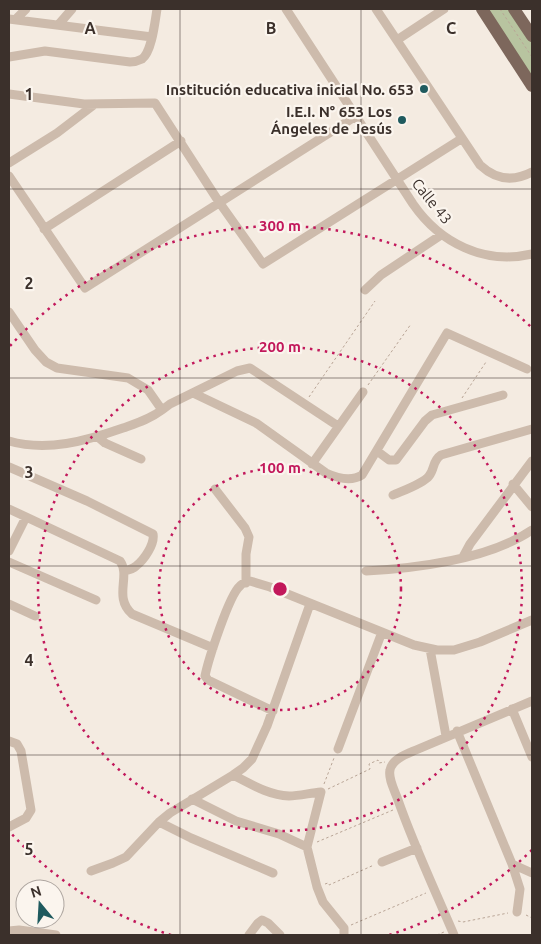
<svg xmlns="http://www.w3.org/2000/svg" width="541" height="944" viewBox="0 0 541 944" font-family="Ubuntu,sans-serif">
<rect width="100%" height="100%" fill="#f4ebe1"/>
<path fill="#b8c4a0" d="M487,9H510L532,43V77Z"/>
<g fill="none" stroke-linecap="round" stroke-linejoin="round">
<path stroke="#b9a596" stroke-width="1" stroke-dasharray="2.5 2.5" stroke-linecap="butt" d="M500,9L532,57
M368,385L411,324
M309,397L375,301
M462,398L486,362
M324,784L334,758
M328,789L370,769L369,764L378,760L379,763L385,762
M317,842L393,810
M325,884L328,883L329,885L374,865
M526,915L532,918
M458,921L463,922L508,913
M351,925L426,893
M437,935L444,932
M527,935L532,934"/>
<path stroke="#cdbbac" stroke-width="9" d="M286,9L413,204C440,243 484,265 532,254
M376,9L480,165C496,180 513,182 532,172
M9,19L152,37
M16,19L26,9
M59,24L72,9
M397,40L444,9
M9,57L45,51L130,62C134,62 138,61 142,59C152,52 155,21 157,9
M9,94L84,104L155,103L219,202L263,264L461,139
M9,163L57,133L95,104
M9,176L85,288L356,116
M44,229L181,141
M365,290L381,275L441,235
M9,312L35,350L46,362L57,368L128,378L148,390L162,410C150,419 137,423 123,428C86,441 47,452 9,441
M193,393L256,423L326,473C337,478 351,482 362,475L447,333L527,369
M162,410L170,404L237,371L250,368L338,426
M98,437L105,443L141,459
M377,451L389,460H396L425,421L432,415L503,395
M312,464L363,392
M9,467L87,501L153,534C155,544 144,560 136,566C133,569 129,570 124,571
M513,484L532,507
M215,489L245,528L249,537L246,554V583
M393,495C402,491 423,484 429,476C435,469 432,461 441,455L532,429
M9,509L120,561C131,576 113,597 132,614L213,648
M9,551L26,517
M463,557L470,544L532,461
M9,562L96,600
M366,571C418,568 489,559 532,530
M9,604L35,616
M430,649L446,736
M512,709L532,757
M273,711L208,680L205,676C208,661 229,595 240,586C242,583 247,582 250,581L270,587L414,645L437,650H454L480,642L532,620
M457,731L512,864L532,873
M9,741L17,744L21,751L31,810L26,818L9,827
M338,749L382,632
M233,775C251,784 268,795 289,796C299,796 310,793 321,792L307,847L317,887L323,902L344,928V935
M192,799L236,821L279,834L307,847
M159,822L191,838L273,873
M382,862L417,848
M512,864L520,889L517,912
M91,871L113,863L126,857L159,822L170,813L233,775L243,768L252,759L267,726L310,604
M9,931L19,930L56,935
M249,935L258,923L262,920L268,923L280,935
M454,935C435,890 414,846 398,800C395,791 388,779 390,770C392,759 407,754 416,750L532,701"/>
<path stroke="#7d675c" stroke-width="12" d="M482,9L532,86
M514,9L532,36"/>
</g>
<path fill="none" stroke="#3b302b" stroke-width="1" stroke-opacity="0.55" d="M180,9V935M361,9V935M9,189H532M9,378H532M9,566H532M9,755H532"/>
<g fill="none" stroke="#c2185b" stroke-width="2.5" stroke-dasharray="2.5 5">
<circle cx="280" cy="589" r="121"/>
<circle cx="280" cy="589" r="242"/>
<path d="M532 850A363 363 0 0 1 389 935M171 935A363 363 0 0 1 10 832M10 346A363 363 0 0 1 532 328"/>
</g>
<g fill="#1f5a5e" stroke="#fbf5ee" stroke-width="2">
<circle cx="424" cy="89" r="5"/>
<circle cx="402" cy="120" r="5"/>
</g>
<g text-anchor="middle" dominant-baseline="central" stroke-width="4.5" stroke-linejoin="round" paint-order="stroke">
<g font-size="15" font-weight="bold" fill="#3b302b" stroke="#fbf5ee" text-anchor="end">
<text x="414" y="89">Institución educativa inicial No. 653</text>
<text x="392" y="111">I.E.I. N° 653 Los<tspan x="392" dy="17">Ángeles de Jesús</tspan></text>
</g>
<g font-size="15" fill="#3b302b" stroke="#fbf5ee">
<text transform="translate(432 201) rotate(51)">Calle 43</text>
</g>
</g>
<g font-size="16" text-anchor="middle" font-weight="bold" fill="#3b302b" stroke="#fbf5ee" stroke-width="4.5" stroke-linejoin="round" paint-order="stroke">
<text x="90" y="34">A</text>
<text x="271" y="34">B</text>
<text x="451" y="34">C</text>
<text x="29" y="100">1</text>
<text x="29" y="289">2</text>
<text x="29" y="478">3</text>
<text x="29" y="666">4</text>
<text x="29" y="855">5</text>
</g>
<circle cx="280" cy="589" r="8" fill="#c2185b" stroke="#fbf5ee" stroke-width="2.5"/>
<g font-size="15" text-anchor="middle" font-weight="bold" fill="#c2185b" stroke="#fbf5ee" stroke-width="4.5" stroke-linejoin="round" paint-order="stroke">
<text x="280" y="231">300 m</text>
<text x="280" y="352">200 m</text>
<text x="280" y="473">100 m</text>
</g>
<rect width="541" height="944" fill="none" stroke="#3b302b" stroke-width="20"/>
<g transform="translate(40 904) rotate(342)"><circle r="24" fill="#fbf5ee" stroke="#aea6a0"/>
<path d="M0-4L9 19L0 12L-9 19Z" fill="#1f5a5e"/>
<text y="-8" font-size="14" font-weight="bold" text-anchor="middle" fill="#3b302b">N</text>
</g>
</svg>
